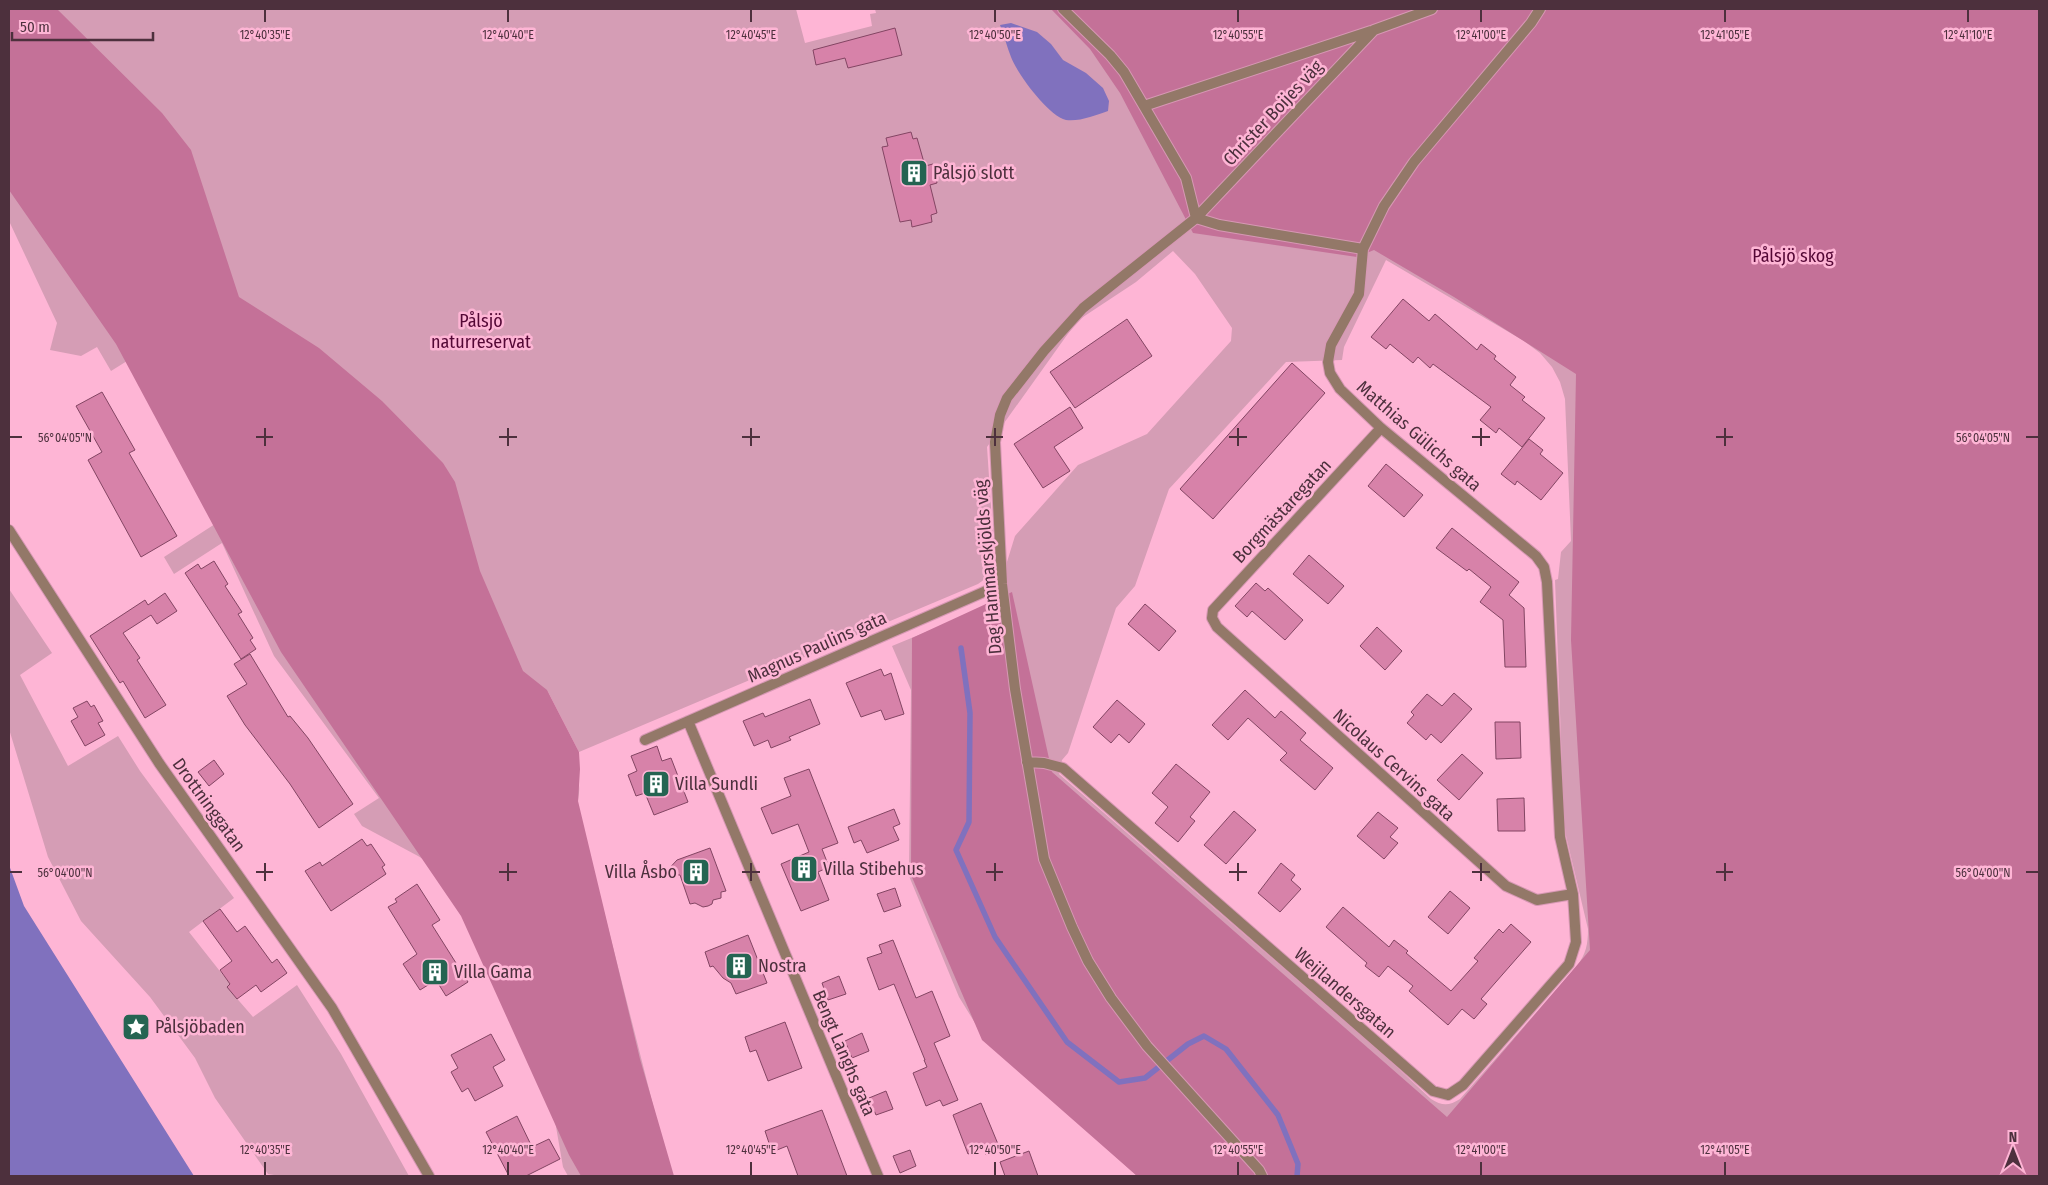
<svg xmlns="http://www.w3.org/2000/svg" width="2048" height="1185" viewBox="0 0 2048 1185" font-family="'Fira Sans Condensed',sans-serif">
<rect width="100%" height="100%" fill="#feb5d5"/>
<path fill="#d59db5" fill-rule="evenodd" d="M9,9H796L805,43L872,26L870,14L876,13L875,9H2039L1743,1176H1137L1038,1086L975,1023L959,997L909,876L911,690L892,646L994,604L1015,536L1078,465L1147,434L1231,341L1232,328L1195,274L1173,251L1136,282L1077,321L987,447L995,566L989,576L978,584L579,752L547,690C560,722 574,752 579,786C580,793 577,801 578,809L671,1176H568L563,1167L533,994L459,881L418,856L362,826L354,814L379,798L274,656L222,543L174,574L164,557L215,524L135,356L111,371L97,347L81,356L50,350L57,323L9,221ZM1386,260L1524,341L1540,353L1552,367L1560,382L1565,399L1571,541L1561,552L1558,579L1555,580L1564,819L1566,836L1588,929C1588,944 1586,954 1577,966L1460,1099C1449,1106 1442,1106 1431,1099L1385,1056L1059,774L1062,760L1068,753L1116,608L1135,586L1169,489L1286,362L1342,360L1344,347Z
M9,589L52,653L20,675L68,766L118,736L140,771L234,898L189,932L230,984L227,987L253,1017L297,985L341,1054L409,1176H280L268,1174L215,1098L195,1058L150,997L81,921L48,857L9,729Z"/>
<path fill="#c47198" d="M9,9H57L162,113L191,150L239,297L319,348L382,401L443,463L455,482L480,571L523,671L547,690L579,752L580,769L578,801L640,1059L674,1176H581L569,1155L461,916L281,652L116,344L9,190Z
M1051,9H2039V1176H1137L982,1040L911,875L912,638L1012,592L1052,772L1447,1117L1590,950L1571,640L1576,374L1454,297L1374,250L1357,257L1193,233L1120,93L1090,49Z"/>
<path fill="#8071be" d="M1011,23L1037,32L1051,44L1063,60L1086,73L1103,88L1109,101L1108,111C1096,115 1079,122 1066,120C1048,115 1018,75 1011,57C1007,47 1004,35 1000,25Z
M9,865L24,906L194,1176H9Z"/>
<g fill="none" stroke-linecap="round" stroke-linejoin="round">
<path stroke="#8071be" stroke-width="5.5" d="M961,648L970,713L969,822L956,850L995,937L1067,1042L1119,1082L1145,1078L1188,1044L1204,1036L1226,1049L1278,1115L1298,1164L1297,1176"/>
</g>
<path fill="#d782a9" stroke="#834563" d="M895,28L902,55L848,68L845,58L816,65L813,50Z
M911,132L913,139L917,138L925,166L933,164L937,183L930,185L937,213L931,215L932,222L912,227L911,220L900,222L882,147L888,146L886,138Z
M1403,299L1429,321L1435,314L1477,350L1481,344L1496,356L1494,359L1516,377L1510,385L1525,397L1522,400L1545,418L1522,447L1499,428L1496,433L1480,420L1491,407L1433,364L1430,368L1418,357L1413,363L1390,344L1386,349L1371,337Z
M1127,319L1152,356L1075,408L1050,372Z
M1292,363L1325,393L1213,519L1180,489Z
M102,392L135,450L129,453L177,536L141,557L88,460L102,452L76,406Z
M1070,407L1083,428L1054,447L1070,471L1043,488L1014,444Z
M1529,439L1543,450L1540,454L1563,473L1541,500L1517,481L1515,485L1501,474Z
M1386,464L1423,495L1404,517L1368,486Z
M1452,528L1519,582L1509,595L1524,608L1526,667H1505L1503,620L1480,602L1491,587L1469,569L1467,571L1436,548Z
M1309,555L1344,586L1328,604L1293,574Z
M214,561L228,584L225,586L242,612L238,614L253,638L250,640L256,649L241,659L185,573L198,564L201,569Z
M1256,583L1265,591L1268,588L1303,620L1285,640L1252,611L1247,617L1235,606Z
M165,593L177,611L157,624L151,615L123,633L140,658L137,660L166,705L145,718L123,681L120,683L90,636L145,600L148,605Z
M1145,604L1176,631L1159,651L1128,624Z
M1377,627L1402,651L1385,670L1360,646Z
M250,654L288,717L290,716L308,738L353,804L319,828L290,784L245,725L227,696L247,684L234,664Z
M881,669L884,676L891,673L904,714L885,720L881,710L861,717L846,683Z
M1245,690L1275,718L1281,711L1306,733L1300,740L1333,768L1315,790L1280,760L1287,753L1248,718L1228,740L1212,725Z
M1454,693L1472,709L1441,743L1431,734L1426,740L1407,723L1414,715L1411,712L1427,694L1442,706Z
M810,699L820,724L789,737L791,740L771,748L768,740L754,746L743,721L763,713L765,717Z
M1117,700L1145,724L1129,743L1119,734L1111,743L1093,727Z
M87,701L91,707L94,705L103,721L98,723L105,735L85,746L71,721L78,717L73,708Z
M1495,722H1520L1521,758L1496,759Z
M657,746L662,761L671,758L688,802L654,815L645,793L636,796L628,775L637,771L631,756Z
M1462,754L1483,773L1459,800L1437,780Z
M214,760L224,774L209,786L198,772Z
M1176,764L1210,792L1190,817L1195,821L1178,842L1155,823L1168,807L1152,793Z
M809,769L838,843L822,849L829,867L818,872L829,900L801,911L781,864L809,852L798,824L772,834L761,808L791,796L784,778Z
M1524,798L1525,831H1498L1497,799Z
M894,809L900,824L893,827L899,840L867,853L861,840L854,843L848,827Z
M1234,811L1256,830L1226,864L1204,845Z
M1378,812L1398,828L1390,837L1398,843L1384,859L1357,836Z
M362,839L367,846L371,844L385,865L382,867L386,874L331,911L305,871L320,862L322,866Z
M710,848L726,891L721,892V898L713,900L712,904L708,906L703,907L695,903L690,904L680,875L664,874L677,860Z
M1281,863L1295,875L1291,880L1301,889L1280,912L1258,893Z
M417,884L440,920L432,925L468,982L446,996L436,980L420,990L403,964L417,954L388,907L397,902L395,899Z
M895,888L901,906L884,912L877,894Z
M1450,891L1470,908L1448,934L1428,917Z
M1343,907L1389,947L1394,940L1408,951L1406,953L1451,991L1478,961L1474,958L1499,929L1503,933L1511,924L1531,942L1481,999L1487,1004L1474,1019L1462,1009L1448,1025L1409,991L1413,986L1388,966L1379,977L1365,966L1367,963L1326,927Z
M220,909L237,932L245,926L272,963L277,959L287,973L261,992L256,985L237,999L227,987L230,984L220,970L232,961L203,921Z
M748,935L767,983L736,994L731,983L723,978L713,966L710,967L705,952Z
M893,940L916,998L932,991L950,1036L934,1043L958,1100L943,1106L940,1100L926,1106L913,1073L927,1067L924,1060H925L894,984L879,990L867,958L882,953L879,945Z
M839,976L846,994L828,1000L822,983Z
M785,1022L802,1068L768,1081L756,1050L750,1052L745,1037Z
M862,1033L869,1051L852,1058L845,1041Z
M491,1034L505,1060L493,1067L503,1086L475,1101L468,1088L462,1092L451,1072L458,1068L451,1055Z
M886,1091L893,1109L876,1115L869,1098Z
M981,1103L1000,1149L986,1155L983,1148L968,1154L953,1115Z
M822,1110L847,1176H798L787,1146L772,1152L765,1131Z
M517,1116L532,1147L549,1139L560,1159L526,1176H509L486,1132Z
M910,1150L916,1166L900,1173L893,1156Z
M1029,1151L1038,1176H1005L1000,1162Z"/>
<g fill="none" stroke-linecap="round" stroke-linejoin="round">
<defs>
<path id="minor" d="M1063,9L1110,55L1124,72L1186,178L1196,218L1083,308L1044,351L1007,398L1000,415L995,442L1002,584L1015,689L1044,859L1072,927L1088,961L1111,998L1147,1046L1259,1170L1262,1176
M1144,106L1371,31
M1363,249L1219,225L1196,218L1374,30L1432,9
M1381,428L1213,610L1212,618L1217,627L1506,886L1537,900L1573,894
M688,721L878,1176
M645,740L1002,584
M1027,762L1044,763L1063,768L1433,1091L1448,1095L1463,1085L1569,964L1576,942L1573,894L1560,837L1547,582L1544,567L1536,556L1381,428L1340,389L1330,373L1328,362L1331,345L1359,294L1363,249L1384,206L1414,162L1531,23L1540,9"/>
<path id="tertiary" d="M9,530L159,763L332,1008L429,1176"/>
</defs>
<use href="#minor" stroke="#d798b4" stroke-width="12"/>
<use href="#tertiary" stroke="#d798b4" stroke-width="12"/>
<use href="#minor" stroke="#937868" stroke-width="10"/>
<use href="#tertiary" stroke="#937868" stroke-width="10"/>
</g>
<path fill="none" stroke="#4d303d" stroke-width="2" d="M265,10V22M508,10V22M751,10V22M995,10V22M1238,10V22M1481,10V22M1725,10V22M1968,10V22M265,428V446M508,428V446M751,428V446M995,428V446M1238,428V446M1481,428V446M1725,428V446M10,437H22M256,437H273M499,437H517M742,437H760M986,437H1003M1229,437H1247M1472,437H1490M1716,437H1733M2026,437H2038M265,863V881M508,863V881M751,863V881M995,863V881M1238,863V881M1481,863V881M1725,863V881M10,872H22M256,872H273M499,872H517M742,872H760M986,872H1003M1229,872H1247M1472,872H1490M1716,872H1733M2026,872H2038M265,1162V1175M508,1162V1175M751,1162V1175M995,1162V1175M1238,1162V1175M1481,1162V1175M1725,1162V1175"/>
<defs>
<symbol id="building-square" viewBox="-11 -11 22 22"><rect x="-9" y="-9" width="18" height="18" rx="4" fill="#256452" stroke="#feb5d5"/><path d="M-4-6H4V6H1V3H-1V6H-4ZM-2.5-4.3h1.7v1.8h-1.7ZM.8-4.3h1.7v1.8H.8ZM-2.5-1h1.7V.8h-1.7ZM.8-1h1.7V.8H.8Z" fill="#fff"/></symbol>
<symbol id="sight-square" viewBox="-11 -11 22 22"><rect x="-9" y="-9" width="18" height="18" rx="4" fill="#256452" stroke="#feb5d5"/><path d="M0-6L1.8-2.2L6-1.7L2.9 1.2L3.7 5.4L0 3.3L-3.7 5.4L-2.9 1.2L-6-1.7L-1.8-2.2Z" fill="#fff"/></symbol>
</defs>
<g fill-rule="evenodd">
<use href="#building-square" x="898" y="157" width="32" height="32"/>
<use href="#building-square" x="640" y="768" width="32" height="32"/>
<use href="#building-square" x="788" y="853" width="32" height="32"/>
<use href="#building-square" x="680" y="856" width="32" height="32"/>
<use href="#building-square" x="723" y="950" width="32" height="32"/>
<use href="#building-square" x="419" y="956" width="32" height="32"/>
<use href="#sight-square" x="120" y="1011" width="32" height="32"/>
</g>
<g text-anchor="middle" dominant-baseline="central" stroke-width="5" stroke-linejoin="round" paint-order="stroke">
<g font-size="18" fill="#4d303d" stroke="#feb5d5">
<text transform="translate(1273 113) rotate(-47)">Christer Boijes väg</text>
<text transform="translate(1419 436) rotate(41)">Matthias Gülichs gata</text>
<text transform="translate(1282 511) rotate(-47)">Borgmästaregatan</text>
<text transform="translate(988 567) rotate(-95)">Dag Hammarskjölds väg</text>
<text transform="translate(817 647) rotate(-24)">Magnus Paulins gata</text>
<text transform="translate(1394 765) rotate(42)">Nicolaus Cervins gata</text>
<text transform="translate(209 805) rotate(54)">Drottninggatan</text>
<text transform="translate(1345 993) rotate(41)">Weijlandersgatan</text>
<text transform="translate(844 1053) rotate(67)">Bengt Langhs gata</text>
</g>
<g font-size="18" fill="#4d303d" stroke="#feb5d5" text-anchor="start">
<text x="933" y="173">Pålsjö slott</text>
<text x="675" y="784">Villa Sundli</text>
<text x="823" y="869">Villa Stibehus</text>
<text x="677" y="872" text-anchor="end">Villa Åsbo</text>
<text x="758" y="966">Nostra</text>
<text x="454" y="972">Villa Gama</text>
<text x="155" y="1027">Pålsjöbaden</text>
</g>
<g font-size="18" fill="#540735" stroke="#feb5d5">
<text x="1793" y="256">Pålsjö skog</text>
<text x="481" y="321">Pålsjö<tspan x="481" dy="21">naturreservat</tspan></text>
</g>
</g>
<g font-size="12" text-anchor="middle" fill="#4d303d" stroke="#feb5d5" stroke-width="5" stroke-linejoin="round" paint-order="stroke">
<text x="265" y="39">12°40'35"E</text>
<text x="508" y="39">12°40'40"E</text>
<text x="751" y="39">12°40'45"E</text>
<text x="995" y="39">12°40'50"E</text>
<text x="1238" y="39">12°40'55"E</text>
<text x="1481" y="39">12°41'00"E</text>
<text x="1725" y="39">12°41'05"E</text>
<text x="1968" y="39">12°41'10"E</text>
<text x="65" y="442">56°04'05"N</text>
<text x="1983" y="442">56°04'05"N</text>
<text x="65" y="877">56°04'00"N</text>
<text x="1983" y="877">56°04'00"N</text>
<text x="265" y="1154">12°40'35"E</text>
<text x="508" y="1154">12°40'40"E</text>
<text x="751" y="1154">12°40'45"E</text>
<text x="995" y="1154">12°40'50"E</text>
<text x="1238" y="1154">12°40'55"E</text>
<text x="1481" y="1154">12°41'00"E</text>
<text x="1725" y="1154">12°41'05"E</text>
</g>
<rect width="2048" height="1185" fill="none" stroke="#4d303d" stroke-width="20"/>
<g transform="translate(2013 1150)" stroke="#feb5d5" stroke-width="4" paint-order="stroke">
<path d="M0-4L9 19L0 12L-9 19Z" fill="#4d303d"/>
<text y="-8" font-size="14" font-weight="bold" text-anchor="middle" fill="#4d303d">N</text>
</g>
<path d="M12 32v8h141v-8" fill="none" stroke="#4d303d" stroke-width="2.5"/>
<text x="20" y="32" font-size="15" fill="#4d303d" stroke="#feb5d5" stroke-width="4" paint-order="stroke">50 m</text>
</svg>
